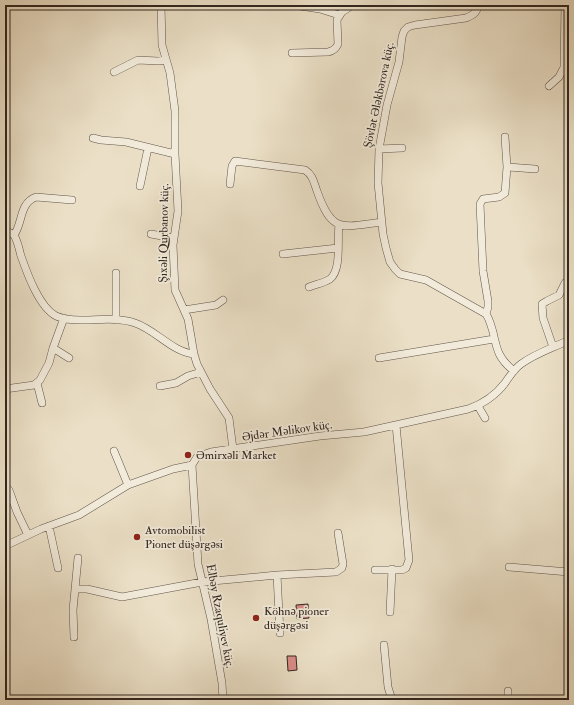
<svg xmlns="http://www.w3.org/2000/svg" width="574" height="705" viewBox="0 0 574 705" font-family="'IM FELL Double Pica',serif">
<rect width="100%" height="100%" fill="#ebe0c7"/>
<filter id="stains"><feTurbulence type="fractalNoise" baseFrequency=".005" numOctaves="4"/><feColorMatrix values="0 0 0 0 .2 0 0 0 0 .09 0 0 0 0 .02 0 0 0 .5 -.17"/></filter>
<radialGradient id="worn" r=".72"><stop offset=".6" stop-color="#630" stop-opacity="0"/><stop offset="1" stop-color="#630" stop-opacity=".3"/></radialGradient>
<path fill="#db8d89" stroke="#31261f" d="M308,604L309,618L297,619L296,605Z
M287,656H296L297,670L288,671Z"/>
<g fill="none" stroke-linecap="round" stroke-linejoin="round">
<defs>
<path id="minor" d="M161,5L162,45L170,73L175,111V154L178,211L173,245L175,290L188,319L194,354L197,364L210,389L229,418L233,449
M293,5L320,9L339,15
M478,5C477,13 473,15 466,18L415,25L408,27L404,31L402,37L399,62L387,105L379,149L378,183L383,234L386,248L390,262L395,269L400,274L426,280L486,314C490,320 491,326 493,332C497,351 499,359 514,371
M292,53L328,52C333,51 336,49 338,44L337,20L342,12L353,5
M114,72L138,60L158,61L166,60
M549,86L559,77L564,67L565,5
M93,138L101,140L126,142L175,154
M379,149L402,148
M507,167L535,169
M230,184L232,166L235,161L305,170C313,175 314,183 317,191C332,234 342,227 382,222
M140,186L148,148
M5,230L14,235C18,242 19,249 21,256C27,273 39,307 56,316C63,319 72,320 80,320C98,320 118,317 135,323C156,330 172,352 194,354
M151,234L173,238
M14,235C23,223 19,203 36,197L72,200
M283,254L338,248
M116,273V320
M309,287C316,284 324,283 330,279C342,270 337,238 339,224
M184,310L216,305L223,300
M486,314L488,307V301L483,271L480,204L483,199L499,197L505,193L507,167L505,137
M553,347L543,318L542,304L547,301L559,295L565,283
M53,348L69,358
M379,358L494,339
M37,383L42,403
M160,386L176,383L188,376L201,372
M5,389L34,385L40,380L49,363L53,348L64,318
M478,406L485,418
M114,451L128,485
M9,490L17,512L28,535
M49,526L58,568
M5,546L41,529L79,515L128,485L173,469L192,465
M509,567L569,572
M375,570H402L406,568L409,560L396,425
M277,575L280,633
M5,589L6,594
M75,589H87L122,597L202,582L277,575L336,572L342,568L343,564L338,533
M390,612L392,569
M74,637L73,610L78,558
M384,645L388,687L392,700
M223,700L222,683L211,619L198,564L192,465L197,457L211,452L320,436L364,432L468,409C483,404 495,396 505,383C510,376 514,369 521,364C536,353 553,348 569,340
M508,700V691"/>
</defs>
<use href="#minor" stroke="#605449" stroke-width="8"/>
<use href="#minor" stroke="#f2ebdb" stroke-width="7"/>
</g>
<g fill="#8f2418" stroke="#f2ebdb" stroke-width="1.5">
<circle cx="188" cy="455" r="4"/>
<circle cx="137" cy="537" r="4"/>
<circle cx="256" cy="618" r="4"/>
</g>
<g text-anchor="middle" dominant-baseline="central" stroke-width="3.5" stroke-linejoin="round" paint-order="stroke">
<g font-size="12" fill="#31261f" stroke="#f2ebdb">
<text transform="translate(379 95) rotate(-78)">Şövlət Ələkbərova küç.</text>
<text transform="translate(164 233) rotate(-89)">Şıxəli Qurbanov küç.</text>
<text transform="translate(287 431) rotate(-8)">Əjdər Məlikov küç.</text>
<text transform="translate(220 616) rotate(79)">Elbəy Rzaquliyev küç.</text>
</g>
<g font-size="12" fill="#31261f" stroke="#f2ebdb" text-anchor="start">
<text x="196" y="455">Əmirxəli Market</text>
<text x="145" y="530">Avtomobilist<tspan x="145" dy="14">Pionet düşərgəsi</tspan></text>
<text x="264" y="611">Köhnə pioner<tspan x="264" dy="14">düşərgəsi</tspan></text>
</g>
</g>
<rect width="574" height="705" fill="none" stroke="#ebe0c7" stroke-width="20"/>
<rect x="6" y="6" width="562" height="693" fill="none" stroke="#31261f" stroke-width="2"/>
<rect x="10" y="10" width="554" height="685" fill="none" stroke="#31261f"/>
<rect width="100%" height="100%" filter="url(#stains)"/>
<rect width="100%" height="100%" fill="url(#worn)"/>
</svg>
